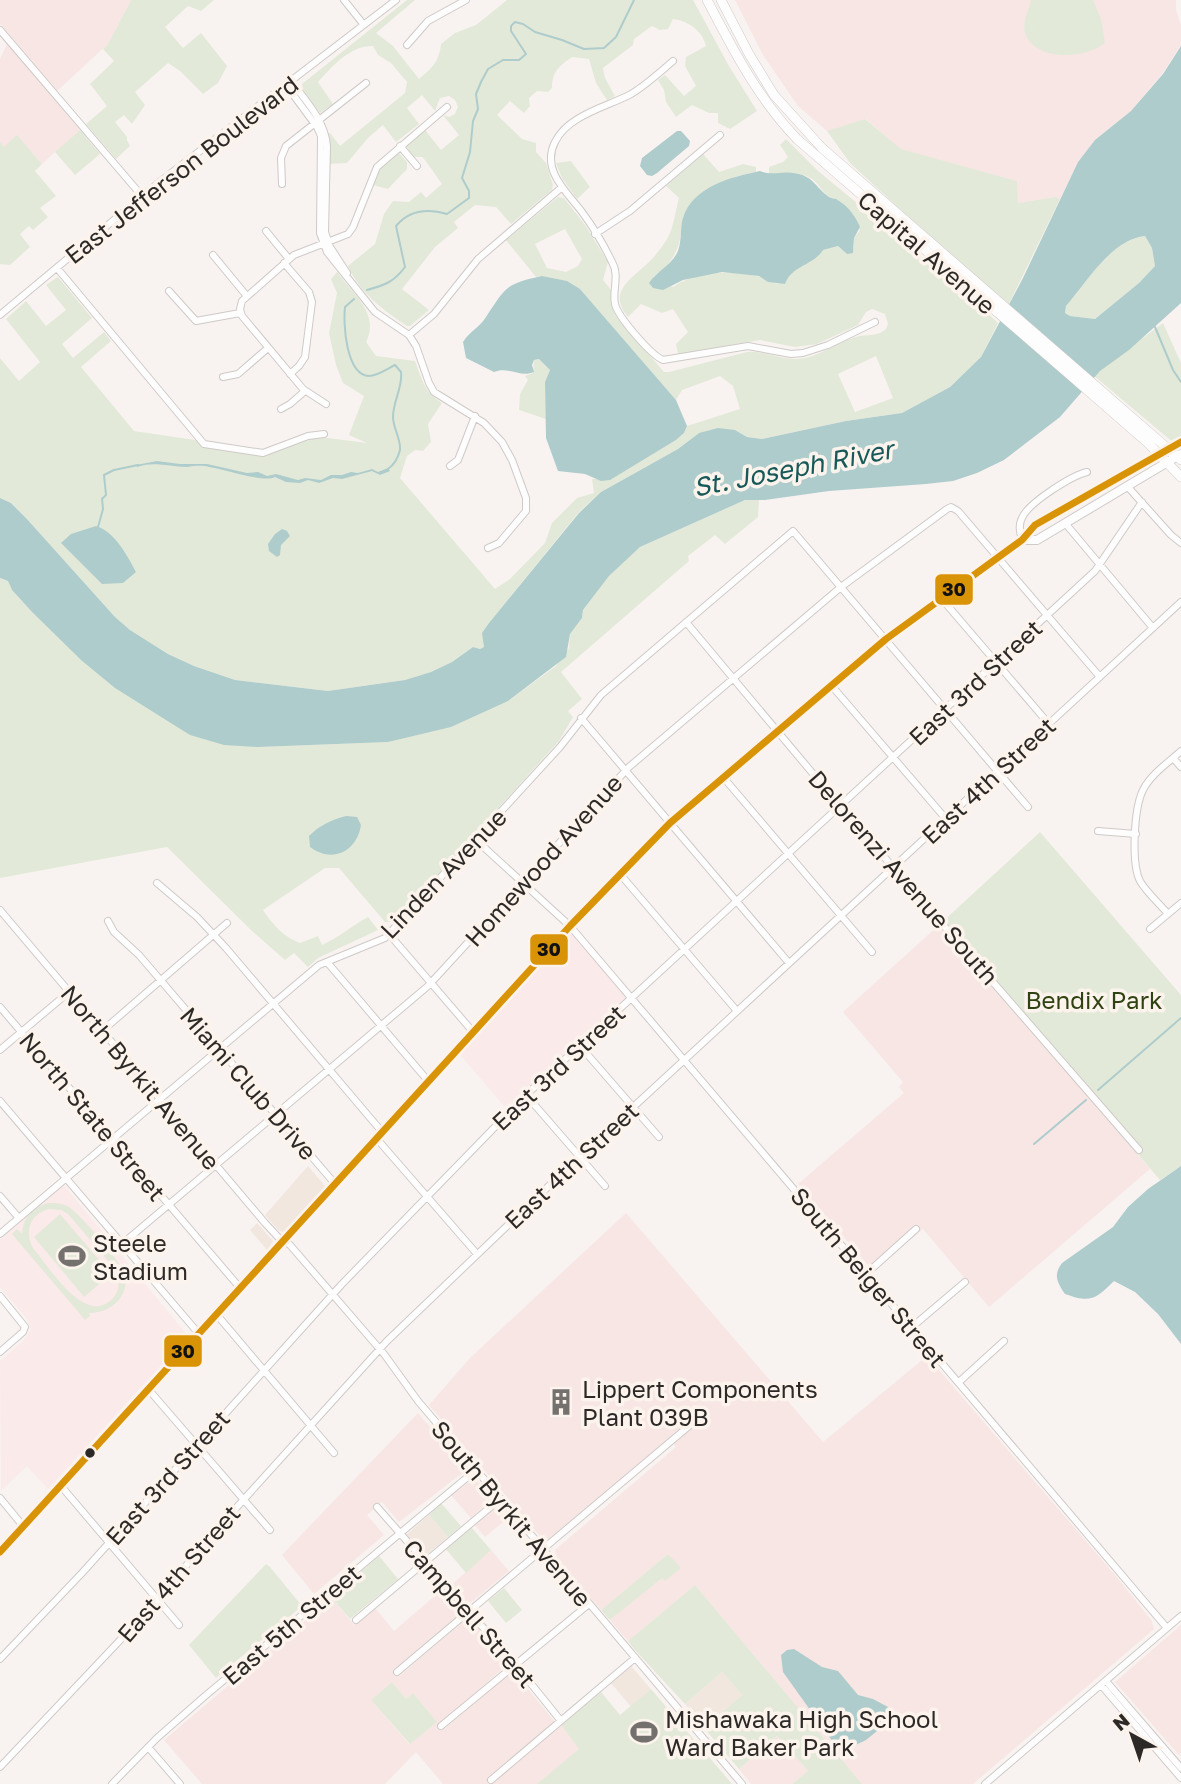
<svg xmlns="http://www.w3.org/2000/svg" width="1181" height="1784" viewBox="0 0 1181 1784" font-family="'Golos Text',sans-serif">
<rect width="100%" height="100%" fill="#f8f3f0"/>
<path fill="#f1e7df" d="M308,1166L325,1186L283,1232L279,1231L265,1215Z
M257,1223L273,1241L267,1250L250,1230Z
M429,1515L448,1537L425,1556L406,1535Z
M631,1666L651,1689L631,1707L611,1683Z
M722,1672L742,1695L704,1728L685,1704Z"/>
<path fill="#f7e6e4" fill-rule="evenodd" d="M0,0H131L108,44L57,91L0,24Z
M735,0H1176V10L1181,25V45L1162,74L1131,111L1095,140L1078,162L1060,199L1054,197L1018,203L1017,181L900,149L866,119L827,131L798,106L763,55Z
M7,44L80,130L42,164L33,153L3,147L0,142V59Z
M940,924L1150,1169L989,1307L923,1229L873,1271L798,1184L904,1093L899,1087L903,1082L843,1012Z
M626,1213L823,1442L927,1356L1115,1575L1152,1621L1154,1629L973,1784H862L695,1585L628,1641L610,1620L662,1577L665,1581L680,1568L668,1554L601,1610L558,1560L555,1550L676,1447L669,1438L545,1542L429,1405L470,1358Z
M418,1413L466,1470L399,1522L382,1502L367,1515L384,1535L314,1594L282,1555Z
M473,1479H476L492,1499L471,1518L451,1495Z
M496,1506L508,1518L485,1537L474,1524Z
M491,1550L509,1571L469,1604H466L450,1586Z
M444,1588L462,1609L461,1613L393,1671L398,1677L467,1618L471,1619L508,1662L507,1665L439,1724L444,1729L513,1671L555,1722L487,1779L490,1784H443L416,1752L385,1784H202L164,1740L332,1598L354,1625L375,1608L394,1631ZM392,1682L406,1699L413,1693L437,1722L409,1744L371,1700Z
M1181,1625V1753L1179,1755L1115,1682Z
M561,1725L580,1749L537,1784H491Z
M777,1736L808,1771L792,1784H751L739,1769Z"/>
<path fill="#fbeaea" d="M570,926L631,998L509,1112L457,1051Z
M63,1184L188,1336L48,1489L27,1466L1,1491L0,1361L25,1339L31,1329L27,1319L0,1287V1240L25,1215Z"/>
<path fill="#e3e9d8" fill-rule="evenodd" d="M131,0H214L201,11L188,6L165,27L183,48L201,33L227,66L218,83L203,94L180,71L168,63L135,92L145,105L132,124L124,115L115,122L127,137V140L130,146L116,159L86,124L107,106L90,84L114,61L103,49L108,44Z
M407,0H415L376,33L393,46L419,79C432,68 439,62 441,44L455,33L476,25L507,0H693L729,66L757,111L730,129L718,123V113H709L692,105L676,117L666,102L664,90L658,80L665,75L684,96L696,86L685,66L686,57L706,46C702,30 688,21 673,19L668,29L660,30L652,26L634,39L633,45L603,68L605,78L615,96L607,100L596,83L589,59L572,57C559,66 552,72 552,88L548,92L537,91L529,98L530,106L524,113L510,101L497,115L522,139L536,143V152L546,163L553,185L552,190L511,224L496,207L475,205L454,222L458,228L435,247L402,289L429,310L410,326H407C383,310 360,293 348,266L375,244L384,214L393,201L409,202L421,192L426,198L442,184L425,160L422,157H413L407,148V145L425,130L441,150L459,135L443,115L449,117L455,114L458,107L455,100L449,96L440,98L435,111L422,95L407,108L419,124L396,142L383,125L368,138L347,163L329,164L328,133H330L340,146L405,93L407,82L391,63L378,55L373,46C349,46 334,65 318,82L333,104L320,113L304,93L302,84Z
M1031,0H1093L1101,19L1105,43C1085,59 1035,62 1025,33C1022,22 1029,10 1031,0Z
M865,119L901,149L1017,181L1018,203L1055,197L1060,199L1009,304L927,234L850,163L827,131Z
M80,130L100,154L75,175L55,152Z
M17,135L42,164L35,171L56,196L40,208L48,217L33,230L29,226L20,234L30,247L10,265L0,264V142L4,147Z
M786,139L817,170L970,297L998,323L981,357L950,387L902,413L846,421L762,439L747,437L735,430L699,433L678,449L601,492L579,512L489,623L484,647L480,649L473,647L452,662L431,672L405,680L328,691L235,680L194,666L168,654L130,630L115,617L26,518L11,503L0,498V358L19,381L40,362L6,319L26,301L46,326L66,310L46,285L58,277L92,318L62,344L73,358L104,332L111,341L81,367L134,431L195,440L208,446L259,453L320,437L367,443L349,435L364,396L343,383L336,365L329,333L337,293L331,279L337,272C354,295 380,314 366,342L376,356L415,361C422,380 425,393 442,403L428,424L431,442L423,451L415,450L407,456L400,478L495,589L510,579L545,543L552,523L577,498L594,493L592,479H610L676,440L684,433L687,426L740,409L733,386L720,376L682,390L676,400L580,289L543,276L536,277L506,240L558,197L564,198L585,225L608,262L603,280L611,290L612,307L616,316L664,372H669L747,352C763,350 778,359 795,359C817,359 835,343 856,337C867,334 877,337 886,329L888,324L885,314L872,309L866,312L858,325L817,344L795,347L760,340L678,354L676,344L688,332L673,309L662,313L641,304L628,317C606,291 633,278 650,261C656,255 662,247 667,239C674,227 675,212 679,198L666,186L703,154L719,172L743,164L756,167V172C731,176 693,192 684,217C682,222 682,228 681,233C678,254 670,265 653,277L673,287C697,271 729,270 757,276C764,277 770,282 778,284L803,263H809L822,250L838,246L847,254L854,248V238L860,230C854,209 843,207 827,195C822,191 818,183 812,179C799,171 783,172 769,175V167L783,162L788,157L780,145ZM565,229L582,259L578,266L566,272L547,268L535,244ZM876,356L893,398L855,412L838,374Z
M397,153H399L407,162V169L388,189L373,185L380,169Z
M571,161L590,187L577,199L562,178L556,163Z
M1145,236L1152,248L1155,266L1139,283L1095,319L1070,316L1065,313L1066,306C1087,282 1112,239 1145,236Z
M1163,323L1181,363V449L1093,375Z
M539,359L550,370L545,382L546,419L519,410L520,394L528,380L525,376L533,373L534,360Z
M745,500H759L758,517L725,544L715,535L688,556L689,561L561,672L582,699L568,711L573,717L559,741L395,922H385L339,868H325L263,910C273,925 284,937 300,943L318,936L322,945C340,937 351,926 368,917L378,930L318,958L308,967L294,953L285,960L251,930L167,847L0,878V578L8,581L12,590L32,612L81,660L258,747L388,742L508,701L556,666L569,648L570,634L582,618L583,610L609,576L625,560L640,547Z
M1040,832L1181,995V1166L1160,1180L940,924Z
M48,1203C56,1203 62,1203 69,1207C81,1215 117,1258 123,1270C133,1295 111,1313 89,1313L90,1316L85,1320L12,1234L17,1229L22,1234C23,1217 32,1208 48,1203ZM49,1209L61,1210L68,1214L116,1270C120,1281 120,1292 111,1300C84,1325 49,1267 33,1248C24,1231 30,1214 49,1209Z
M60,1214L111,1274L84,1297L34,1237Z
M441,1503L461,1526L448,1537L429,1515Z
M471,1527L491,1550L466,1573L445,1548Z
M668,1554L681,1568L665,1581L662,1578L610,1620L601,1610Z
M379,1556L398,1579L350,1619L332,1598L335,1593Z
M266,1564L270,1567L302,1606L216,1678L189,1645Z
M695,1585L852,1772L862,1784H792L808,1771L777,1736L739,1769L704,1728L742,1695L722,1672L685,1704L634,1649L628,1641Z
M504,1588L522,1610L506,1623L488,1601Z
M392,1682L406,1699L413,1693L437,1722L410,1744L371,1700Z
M651,1689L732,1784H537L579,1749L561,1725L601,1692L620,1715Z"/>
<path fill="#aecccc" fill-rule="evenodd" d="M1181,46V303L1129,350L1100,371L1060,417L1004,460L977,473L953,481L926,484L829,491L765,500H745L640,547L609,576L583,610L582,618L570,634L566,657L508,701L451,727L388,742L258,747L224,745L190,735L115,688L81,660L32,612L12,590L8,581L0,578V498L11,503L26,518L115,617L130,630L168,654L194,666L235,680L328,691L405,680L431,672L452,662L473,647L480,649L484,647L482,633L489,623L579,513L601,492L678,449L699,433L718,428L735,430L747,437L762,439L846,421L902,413L950,387L981,357L1023,278L1078,162L1095,140L1131,111L1163,74ZM1145,236L1152,248L1155,266L1139,283L1095,319L1070,316L1065,313L1066,306C1087,282 1112,239 1145,236Z
M677,131H681L690,141L689,146L657,173L652,176L647,175L640,166L642,158Z
M760,171C772,176 780,171 793,173C813,175 815,187 829,197C834,200 834,197 839,201C848,206 856,217 860,227L854,238L853,253L847,254L838,246L823,250C813,266 792,265 785,284L768,282L759,276L722,272L683,280L663,290L653,288L649,283C657,271 672,265 678,251C682,240 680,228 683,218C693,186 732,177 760,171Z
M542,276L567,281L580,289L676,400L687,426L684,433L676,440L610,480L601,481L585,474L558,471L546,438L545,382L550,370L539,359L534,360L532,365L534,372C520,378 508,366 494,372L466,358L463,342C469,332 480,327 486,317C506,287 505,284 542,276Z
M157,461L180,464H207L247,473L258,472L267,476L276,474L298,480L305,478L321,480L331,475H342L351,472L358,473L372,469L378,472L388,468L390,471L380,475L372,471L342,479L333,478L319,483L308,480L300,483L286,482L275,477C263,483 224,469 209,467C202,465 194,466 187,467C169,467 155,461 137,467L136,465Z
M96,526C114,531 127,555 136,572L123,583L102,584L61,543L71,534Z
M282,529L287,531L290,536L281,545L280,555L277,557L269,551L268,544L275,534Z
M346,816L357,817L361,825C357,851 333,864 310,847L309,836C320,825 331,820 346,816Z
M1181,1166V1344L1158,1314L1135,1292L1114,1281C1095,1300 1090,1303 1065,1294C1057,1282 1053,1275 1062,1263L1113,1227L1128,1207L1148,1189Z
M794,1649L822,1667L838,1671L858,1695L873,1699L888,1707L893,1714L892,1719L866,1740L843,1751L838,1749L783,1672L781,1655L787,1650Z"/>
<g fill="none" stroke-linecap="round" stroke-linejoin="round">
<path stroke="#aecccc" stroke-width="2" d="M367,290C385,285 394,282 405,267L396,226C409,210 427,208 447,214L469,198V191L462,178L470,152L473,121L478,109L476,94L481,82L488,69L503,60H519L526,54L511,31V26L515,22L523,24L535,32L562,40L584,49L604,48L616,37L634,0
M354,299L345,307C343,324 346,375 369,376C377,376 387,369 395,365L401,372C403,387 393,401 393,417C393,428 401,439 400,450C398,458 395,464 388,469
M1155,327L1173,370L1181,382
M98,527L103,509L102,499L106,495L104,475L114,470L138,465
M1098,1090L1181,1018
M1034,1144L1086,1100"/>
<defs>
<path id="minor" d="M344,0L364,25
M0,30L142,196
M407,45L428,21L466,0
M673,61C660,72 646,85 631,94C607,107 568,115 555,142C541,170 566,191 582,212C593,227 604,245 612,262C620,276 612,290 615,304C618,317 651,355 663,360L748,346L791,354L803,353L828,345L875,322
M291,81C306,101 325,121 327,146L325,232L330,247L347,273
M286,85L317,127L321,136L320,233L327,252L375,312L409,335L416,346L429,383L434,392L484,423L502,442L512,460L526,498V511L499,543L488,548
M400,146L417,166
M282,184L281,158L286,146L366,83
M266,231L289,259
M595,234L630,211L720,135
M213,255L246,295
M284,263L309,292L312,302L305,357L299,366L290,374
M57,268L204,444L263,453L308,436L324,434
M169,291L196,321L240,313
M0,315L157,184L396,0
M409,335L434,314L478,259L561,188
M223,377L238,374L268,348
M326,404L303,389L242,316L240,309L242,301L294,255L348,234L353,227L377,167L447,107
M281,409L290,404L305,391
M450,466L458,460L475,416
M1127,486L1171,535L1181,543
M1065,523L1153,628
M1022,540C1020,533 1018,525 1022,518C1028,503 1071,476 1087,472
M941,598L1049,724
M686,622L845,812L1139,1150
M831,685L946,819
M581,718L789,963
M1173,758L1181,767
M723,777L872,952
M1098,831L1136,834
M476,840L570,926L1167,1628
M620,874L737,1011
M157,883L197,917L226,948L383,1133
M0,910L265,1223L278,1237L290,1245L384,1354L418,1401L742,1784
M1168,914C1159,903 1147,893 1140,881C1131,863 1134,808 1143,790C1151,774 1169,762 1181,751
M108,921L114,932L139,955L336,1185
M1150,929L1181,903
M389,934L474,1033
M327,962L429,1082
M0,1007L241,1289
M102,1031L227,923
M580,1046L659,1137
M0,1050L69,992
M526,1095L605,1186
M0,1101L200,1335
M377,1139L477,1254
M0,1196L18,1217
M0,1234L319,965L385,938L560,747L601,695L793,531L1028,807
M122,1244L428,986L629,767L841,587L947,509L951,507L958,511L1100,677
M866,1274L916,1229
M0,1296L25,1327L23,1332L0,1352
M217,1315L334,1453
M912,1327L965,1282
M959,1382L1004,1341
M149,1390L270,1530
M61,1486L179,1625
M0,1498L23,1526
M377,1507L516,1665L561,1721
M356,1620L500,1499
M0,1659L82,1573L342,1284L526,1095L1095,571L1142,502
M397,1672L689,1426
M1106,1681L1181,1768
M1101,1685L1181,1778
M441,1726L589,1604
M148,1747L180,1784
M0,1767L142,1617L227,1518L387,1341L579,1157L1181,602
M491,1780L635,1658
M112,1784L157,1738L205,1696L476,1470
M985,1784L1181,1616"/>
<path id="major" d="M1022,540H1037L1181,454
M0,1552L570,926L670,823L886,639L1022,540L1035,525L1181,442"/>
<path id="highway" d="M707,0C734,51 757,97 797,139L1093,395L1148,443L1181,477
M721,0L749,54L774,95L822,148L1181,460"/>
</defs>
<use href="#minor" stroke="#cecac8" stroke-width="8"/>
<use href="#major" stroke="#cecac8" stroke-width="10"/>
<use href="#highway" stroke="#cecac8" stroke-width="10"/>
<use href="#minor" stroke="#fefdfd" stroke-width="6"/>
<use href="#major" stroke="#fefdfd" stroke-width="8"/>
<use href="#highway" stroke="#fefdfd" stroke-width="9"/>
<defs>
<path id="bus-1" d="M0,1552L570,926L670,823L886,639L1022,540L1035,525L1181,442"/>
</defs>
<use href="#bus-1" stroke="#fbf3ec" stroke-width="12"/>
<use href="#bus-1" stroke="#d99306" stroke-width="7"/>
</g>
<defs>
<symbol id="stadium-bare" viewBox="-9 -9 18 18"><path d="M0-5a6.5 5 0 1 0 0 10a6.5 5 0 1 0 0-10ZM-3.5-1.8h7v3.6h-7Z" fill="#73706d" stroke="#fbf3ec" stroke-width="2.5" paint-order="stroke"/></symbol>
<symbol id="building-bare" viewBox="-9 -9 18 18"><path d="M-4-6H4V6H1V3H-1V6H-4ZM-2.5-4.3h1.7v1.8h-1.7ZM.8-4.3h1.7v1.8H.8ZM-2.5-1h1.7V.8h-1.7ZM.8-1h1.7V.8H.8Z" fill="#73706d" stroke="#fbf3ec" stroke-width="2.5" paint-order="stroke"/></symbol>
</defs>
<g fill-rule="evenodd">
<use href="#stadium-bare" x="53" y="1237" width="38" height="38"/>
<use href="#building-bare" x="542" y="1383" width="38" height="38"/>
<use href="#stadium-bare" x="625" y="1713" width="38" height="38"/>
</g>
<circle fill="#2c2926" stroke="#fbf3ec" stroke-width="2.5" cx="90" cy="1453" r="6"/>
<g text-anchor="middle" dominant-baseline="central" stroke-width="7" stroke-linejoin="round" paint-order="stroke">
<g font-size="24" fill="#2c2926" stroke="#fbf3ec">
<text transform="translate(181 169) rotate(-38)">East Jefferson Boulevard</text>
<text transform="translate(927 252) rotate(41)">Capital Avenue</text>
<text transform="translate(975 682) rotate(-43)">East 3rd Street</text>
<text transform="translate(988 780) rotate(-43)">East 4th Street</text>
<text transform="translate(543 860) rotate(-48)">Homewood Avenue</text>
<text transform="translate(443 873) rotate(-46)">Linden Avenue</text>
<text transform="translate(904 877) rotate(49)">Delorenzi Avenue South</text>
<text transform="translate(558 1067) rotate(-43)">East 3rd Street</text>
<text transform="translate(141 1077) rotate(50)">North Byrkit Avenue</text>
<text transform="translate(249 1083) rotate(49)">Miami Club Drive</text>
<text transform="translate(93 1116) rotate(50)">North State Street</text>
<text transform="translate(571 1165) rotate(-43)">East 4th Street</text>
<text transform="translate(869 1277) rotate(50)">South Beiger Street</text>
<text transform="translate(167 1477) rotate(-48)">East 3rd Street</text>
<text transform="translate(512 1513) rotate(50)">South Byrkit Avenue</text>
<text transform="translate(178 1573) rotate(-49)">East 4th Street</text>
<text transform="translate(470 1613) rotate(49)">Campbell Street</text>
<text transform="translate(291 1624) rotate(-40)">East 5th Street</text>
</g>
<g font-size="24" fill="#2e4311" stroke="#fbf3ec">
<text x="1094" y="999">Bendix Park</text>
</g>
<g font-size="24" fill="#2c2926" stroke="#fbf3ec" text-anchor="start">
<text x="93" y="1242">Steele<tspan x="93" dy="28">Stadium</tspan></text>
<text x="582" y="1388">Lippert Components<tspan x="582" dy="28">Plant 039B</tspan></text>
<text x="665" y="1718">Mishawaka High School<tspan x="665" dy="28">Ward Baker Park</tspan></text>
</g>
<g font-size="26" font-style="italic" fill="#175858" stroke="#fbf3ec">
<text transform="translate(793 468) rotate(-11)">St. Joseph River</text>
</g>
</g>
<g stroke="#fbf3ec" stroke-width="2.5">
<rect x="934" y="573" width="40" height="33" rx="7" fill="#d99306"/>
<rect x="529" y="933" width="40" height="33" rx="7" fill="#d99306"/>
<rect x="163" y="1334" width="40" height="34" rx="7" fill="#d99306"/>
</g>
<g font-size="19" text-anchor="middle" font-weight="bold" fill="#111">
<text x="954" y="596">30</text>
<text x="549" y="956">30</text>
<text x="183" y="1358">30</text>
</g>
<g transform="translate(1132 1735) rotate(320)" stroke="#fbf3ec" stroke-width="5" paint-order="stroke">
<path d="M0-5L12 26L0 18L-12 26Z" fill="#2c2926"/>
<text y="-10" font-size="19" font-weight="bold" text-anchor="middle" fill="#2c2926">N</text>
</g>
</svg>
